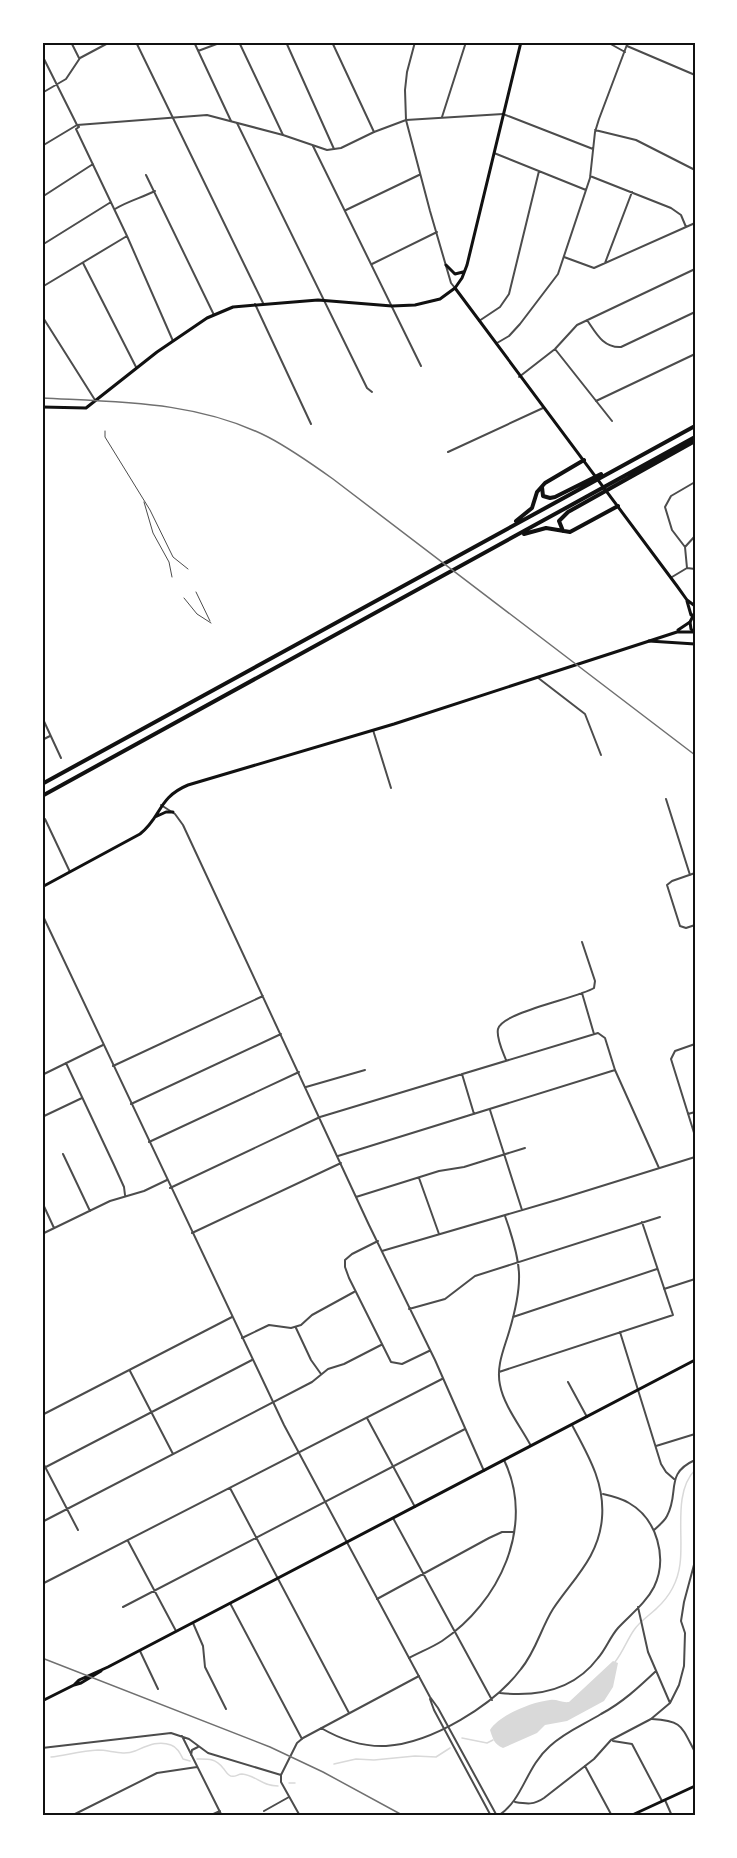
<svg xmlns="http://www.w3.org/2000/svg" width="737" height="1858" viewBox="0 0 737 1858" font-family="'Noto Sans',sans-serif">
<rect width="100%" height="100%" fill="#fff"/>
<path fill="#d9d9d9" d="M613,1661L618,1663L613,1687L604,1701L567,1721L545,1725L537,1733L503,1748C494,1744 493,1739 490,1730C499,1715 532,1702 550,1700C557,1699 562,1703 569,1702Z"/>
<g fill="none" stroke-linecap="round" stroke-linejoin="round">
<path stroke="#d9d9d9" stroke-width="1.5" d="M615,1662C623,1652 627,1640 634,1630C640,1621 650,1615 657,1608C670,1596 678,1580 680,1564C684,1536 673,1492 695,1470
M462,1738L487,1743L493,1740
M51,1757C66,1755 82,1751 98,1750C110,1750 123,1756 135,1751C147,1746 158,1740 171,1745C177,1747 180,1753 183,1759L190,1761
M197,1759C208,1759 215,1758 223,1768C225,1770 226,1773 229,1775C234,1779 237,1774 242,1774C256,1775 261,1786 278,1786
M334,1764L356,1759L374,1760L415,1756L436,1757L450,1748
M289,1783H295"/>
<path stroke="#4c4c4c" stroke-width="1" d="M105,431V437L150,510L173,557L188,569
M144,502L153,533L169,562L172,577
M196,592L210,621
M184,598L197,614L211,623"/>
<path stroke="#4c4c4c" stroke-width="2" d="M71,42L79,58
M136,42L263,303
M194,42L231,121
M239,42L283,135
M286,42L334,149
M332,42L374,132
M415,42L407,72L405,90L406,120L430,211L451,283L455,288
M607,42L625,52
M627,46L695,75
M198,51L222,42
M42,55L77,125L79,127L76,129L127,236L173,341
M42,93L66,79L80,58L110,42
M503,114L593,149
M442,117L466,42
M237,123L367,388L372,392
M595,130L636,140L695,170
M313,146L421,366
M494,153L586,190
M146,175L214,315
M590,176L671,208L681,215L686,227
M42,197L93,164
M115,209C128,201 141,198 155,191
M346,210L419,175
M42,245L111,202
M564,257L594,268L695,223
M83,263L136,367
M605,263L632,192
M372,264L437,232
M42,287L127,236
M255,304L311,424
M587,320C596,333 603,348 621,347L695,312
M479,321L500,307L509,294L539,171
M497,343L509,336L520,324L558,274L590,178L595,132L599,119L628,42
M555,349L612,421
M519,377L555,349L577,325L695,269
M596,401L695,354
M448,452L543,408
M685,547L695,536
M687,568L685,547L672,530L665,507L671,496L695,482
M687,568L695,569
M672,577L687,568
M537,677L585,714L601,755
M42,717L61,758
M373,730L391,788
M42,740L50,736
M666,799L690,875
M161,805L175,814L183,825L369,1225L435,1360L484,1471
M45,819L70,872
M695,873L672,881L667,885L680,926L686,928L695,925
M582,993L594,1034
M695,1044L675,1051L671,1059L695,1136
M506,1060C503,1052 496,1038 498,1029C502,1012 578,998 594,988L595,981L582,942
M66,1063L114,1165L124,1187L125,1195
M113,1066L263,996
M462,1074L474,1114
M42,1075L103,1045
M306,1087L365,1070
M131,1104L281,1034
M490,1110L522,1210
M688,1114L695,1112
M42,1117L82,1098
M149,1142L299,1072
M63,1154L90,1211
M338,1156L615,1070
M419,1178L439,1234
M170,1188L320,1117L598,1033L605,1038L615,1070L659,1168
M356,1197L439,1171L464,1167L525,1148
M42,1202L54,1228
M505,1216C522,1264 524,1282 509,1332C504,1349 496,1366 500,1385C504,1406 521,1427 531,1446
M192,1233L341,1163
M42,1234L110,1201L144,1191L167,1180
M378,1241L352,1254L345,1260V1267L349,1278L391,1362L402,1364L429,1351
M382,1251L560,1199L695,1157
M664,1289L695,1279
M409,1309L445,1299L475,1276L660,1217
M513,1317L657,1269
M296,1328L311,1360L321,1374
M620,1332L661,1464L666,1472L674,1479
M242,1338L269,1325L291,1328L301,1325L312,1315L354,1292
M130,1371L173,1454
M499,1372L673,1315L642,1222
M568,1382L587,1417
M42,1415L232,1317
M367,1418L415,1507
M656,1446L695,1434
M42,1461L78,1530
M42,1469L252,1360
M230,1488L349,1713
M393,1518L492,1700
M42,1522L312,1382L328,1369L344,1364L381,1345
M654,1530C658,1526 664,1522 667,1516C680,1492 664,1474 695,1460
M128,1541L176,1631
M42,1584L442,1379
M377,1599L489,1538L502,1532H513
M230,1603L302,1739
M123,1607L465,1429
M638,1607L648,1652L670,1703
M193,1623L203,1646L205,1667L226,1709
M140,1651L158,1689
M409,1658C420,1652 431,1648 442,1641C499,1603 536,1526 504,1460
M500,1693C537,1697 574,1690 598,1658C606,1649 610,1637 618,1628C630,1615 646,1603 654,1587C668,1558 657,1519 629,1503C621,1498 612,1496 603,1494
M652,1719C683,1721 681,1726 695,1752
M321,1728C340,1739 364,1747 386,1746C432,1743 494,1705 521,1669C536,1651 541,1628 553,1609C573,1579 599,1557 602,1518C605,1483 588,1455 572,1425
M182,1736L222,1816
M613,1741L632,1744L662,1801
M42,1748L171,1733L189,1739L208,1753L281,1775L297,1743L303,1738L419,1676
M191,1755L192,1750L198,1747
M585,1766L612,1816
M665,1800L672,1816
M515,1802C527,1804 534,1805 544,1798L594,1759L611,1740L651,1719L670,1703L679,1685L684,1666L685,1633L681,1621L684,1602L695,1561
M264,1811L289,1797
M71,1816L157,1773L197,1767
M209,1816L220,1811
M498,1816C524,1799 525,1768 550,1746C565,1732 583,1725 601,1714C622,1703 639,1687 656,1671"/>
<path stroke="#4c4c4c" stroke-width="2" d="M42,146L77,125L207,115L283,135L327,150L341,148L374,132L406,120L503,114
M42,316L95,400
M42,914L284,1425L430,1697L438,1708L497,1816
M430,1699L434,1710L491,1816
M281,1775V1782L300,1816"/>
<path stroke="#111" stroke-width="3" d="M42,407L86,408L157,352L207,318L233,307L318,300L392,306L415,305L440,299L455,288
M678,630L690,622
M155,817L166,812H173
M42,887L140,834C162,817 157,798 188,785L394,724L677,632H693
M74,1685L79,1680L108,1667L695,1360
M42,1701L74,1685L81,1683L101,1671
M630,1816L695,1786"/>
<path stroke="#111" stroke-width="3" d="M521,42L467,265L462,278L455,288L677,586L687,600L695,606
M446,265L455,274L463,272
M687,601L691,615
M695,612L690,622L691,629L695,633
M649,641L695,644
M42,1814V1816"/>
<path stroke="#111" stroke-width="4" d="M542,487L543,496L550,498L555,497L601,474
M516,521L532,508L537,492L545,483L584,460
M563,531L559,521L568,512L695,441
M524,534L546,528L570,532L618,506
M42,784L695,426
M42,796L695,437"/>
<path stroke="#707070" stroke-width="1.5" d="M42,398C119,402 197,401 268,437C291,449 312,464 333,479L695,755
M42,1658L270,1747L323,1772L404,1816"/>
</g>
<rect width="737" height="1858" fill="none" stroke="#ffffff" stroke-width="87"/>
<rect x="44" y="44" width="650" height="1770" fill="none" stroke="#111" stroke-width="2"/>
</svg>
